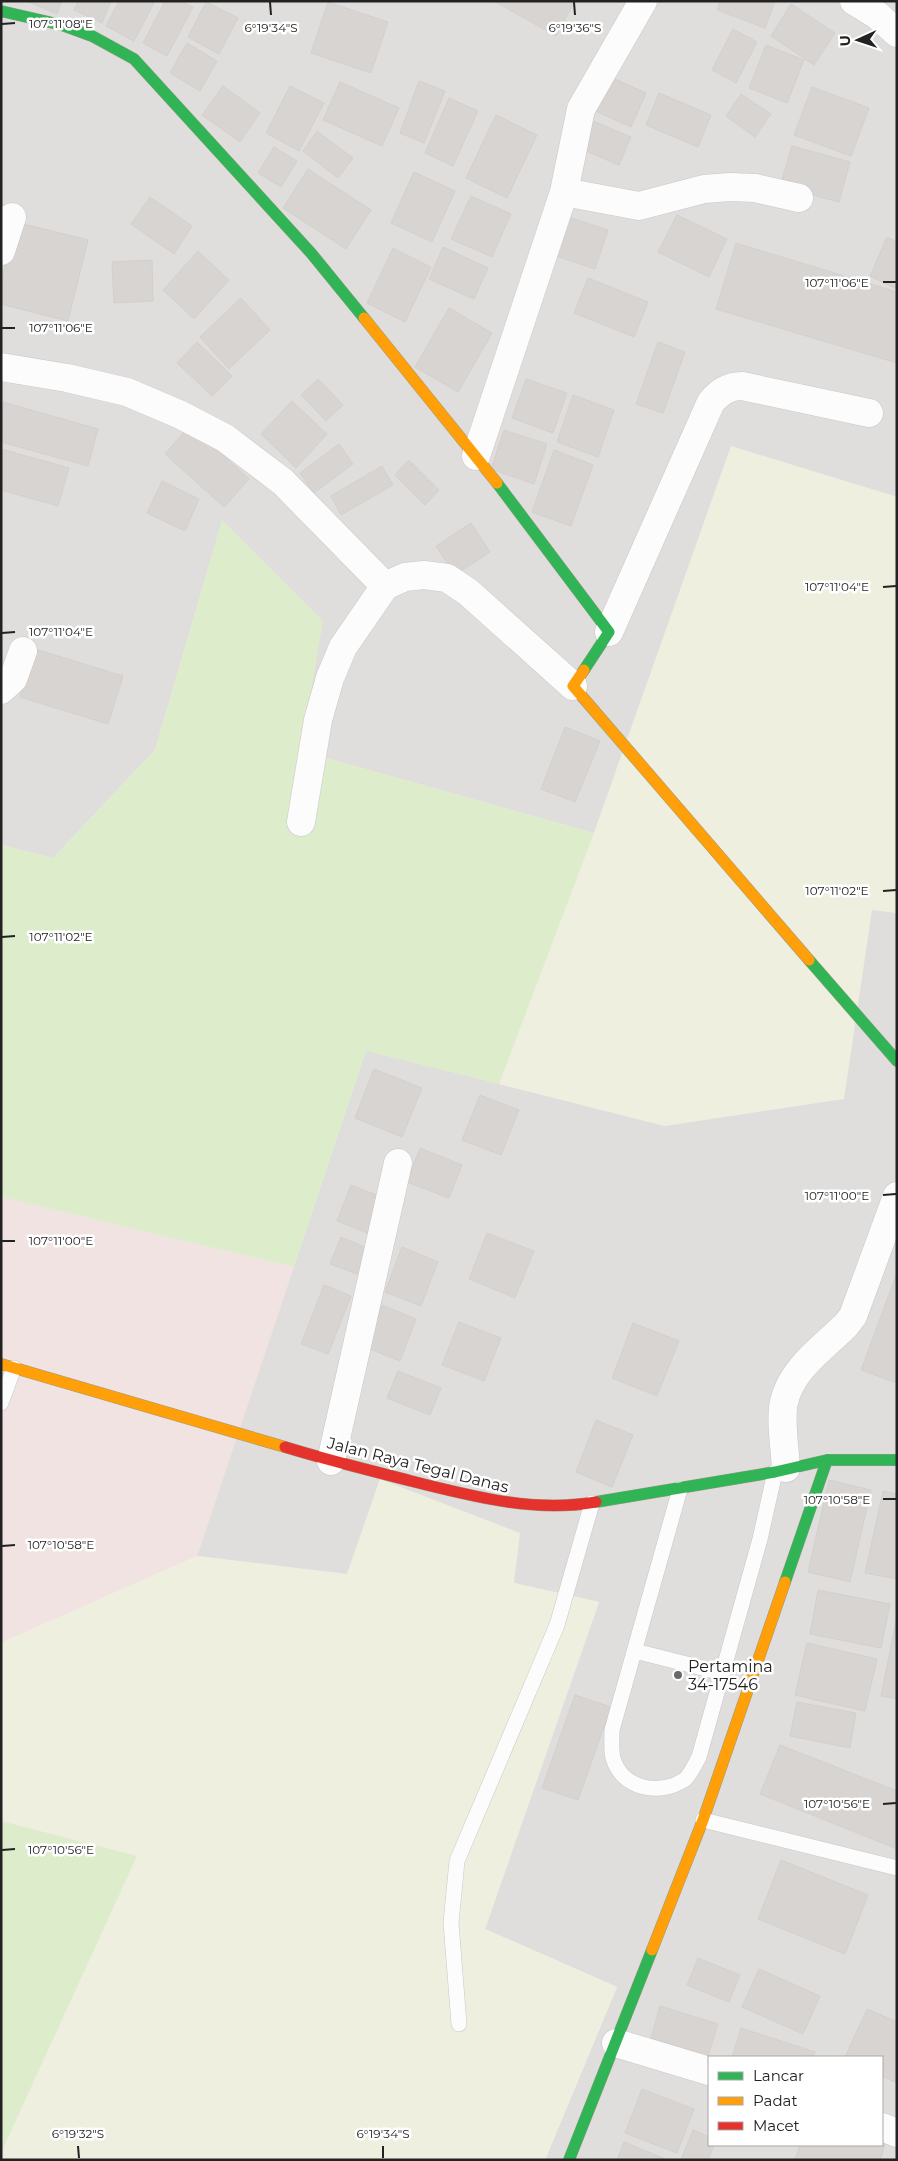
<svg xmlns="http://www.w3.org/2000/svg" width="898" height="2161" viewBox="0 0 898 2161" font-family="Montserrat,sans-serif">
<rect width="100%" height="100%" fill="#f0eeeb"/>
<path fill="#dfdedc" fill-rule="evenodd" d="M1,1H897V497L731,447L594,833L301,751L222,521L155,750L53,858L1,845Z
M872,909L897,913V2160H545L617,1987L485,1929L599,1602L514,1583L380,1479L347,1575L197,1556L366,1050L665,1126ZM709,2057H882V2145H709Z"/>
<path fill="#f1e3e1" d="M1,1197L294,1267L197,1556L3,1642L1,1648Z"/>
<path fill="#efefdf" d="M731,446L897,497V913L872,910L844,1099L665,1126L499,1084L594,833Z
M380,1479L520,1533L514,1583L599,1602L485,1929L617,1987L545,2160H1V2153L137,1856L1,1821V1648L3,1642L197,1556L347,1574Z"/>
<path fill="#ddeccb" d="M222,520L323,621L301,751L594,833L499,1084L366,1051L294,1267L1,1197V845L53,858L155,750Z
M1,1821L137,1856L1,2153Z"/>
<path fill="#d7d4d2" stroke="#d3d0cc" d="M26,1H62L57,14Z
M78,1H111L102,23L74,10Z
M119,1H155L134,41L106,26Z
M165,1H181L193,7L167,56L143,43Z
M494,1H575L556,36Z
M720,1H775L765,28L717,10Z
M206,2L238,18L219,54L188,37Z
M328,2L388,22L371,73L311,53Z
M791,4L835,33L814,65L771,36Z
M733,29L757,42L736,83L712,70Z
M187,43L217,61L200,91L170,73Z
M766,45L804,60L787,103L749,88Z
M604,74L646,93L631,127L589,108Z
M419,81L445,91L424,143L400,133Z
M340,82L399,108L382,146L323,120Z
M223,86L260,113L240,142L202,115Z
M290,86L324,103L299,151L266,133Z
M812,87L869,108L851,156L794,135Z
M659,93L711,115L698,147L646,125Z
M741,94L771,114L755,137L726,116Z
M449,98L478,111L453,166L425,153Z
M496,115L537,135L507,198L466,178Z
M593,121L631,137L619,165L581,149Z
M317,131L353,158L338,178L303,151Z
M792,146L850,162L839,202L780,186Z
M274,147L297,161L281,187L258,173Z
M308,169L371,210L346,249L283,208Z
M414,172L455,191L432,242L391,223Z
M471,196L511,214L492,257L451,239Z
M150,197L192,226L174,254L131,224Z
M559,214L608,230L595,269L547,253Z
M677,215L727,239L709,277L658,252Z
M15,222L88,240L68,321L1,304V282Z
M887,237L897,242V289L870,276Z
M736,243L897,292V363L716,309Z
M443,247L488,268L474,299L429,279Z
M393,248L431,267L405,322L367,303Z
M198,251L229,280L194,319L163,290Z
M152,260L153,301L114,303L112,262Z
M588,278L648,302L634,337L574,313Z
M241,298L270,330L229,369L200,337Z
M449,308L492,333L458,392L415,367Z
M197,342L232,376L212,396L177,363Z
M658,342L685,352L663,413L636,404Z
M318,379L343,405L326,421L301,395Z
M526,379L567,393L553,433L512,418Z
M573,395L614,410L598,457L557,442Z
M292,401L327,434L296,468L261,434Z
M3,402L98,429L88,466L1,442Z
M190,425L249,479L224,507L165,454Z
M504,430L547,444L534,484L491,469Z
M339,444L353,464L314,493L300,473Z
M1,449L69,468L58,506L1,490Z
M554,450L593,465L571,526L532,512Z
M409,460L439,490L425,505L395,475Z
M382,466L393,485L341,515L331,496Z
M162,481L199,499L185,531L147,513Z
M471,523L490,552L455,575L436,546Z
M35,649L123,676L108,724L20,697Z
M565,727L600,741L575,802L541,789Z
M374,1069L422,1088L402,1137L355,1118Z
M480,1095L519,1110L501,1155L462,1140Z
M420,1148L462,1165L449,1198L407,1182Z
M351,1185L384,1198L370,1234L337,1221Z
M487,1233L534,1251L515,1298L469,1279Z
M341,1237L367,1248L357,1274L330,1264Z
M402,1247L438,1262L421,1306L385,1292Z
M897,1273V1383L861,1370Z
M324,1285L351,1296L328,1354L301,1344Z
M382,1305L416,1319L400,1361L365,1347Z
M459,1322L501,1338L484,1381L442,1365Z
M633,1323L679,1341L657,1396L612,1378Z
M398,1371L441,1388L430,1415L387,1398Z
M596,1420L633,1435L612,1487L576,1472Z
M829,1480L871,1490L850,1582L808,1572Z
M883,1491L897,1494V1579L865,1573Z
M818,1590L890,1604L881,1648L810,1634Z
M897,1616V1699L881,1696Z
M807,1643L877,1659L865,1711L795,1695Z
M575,1695L611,1707L578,1800L542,1788Z
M797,1702L856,1713L850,1748L790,1736Z
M780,1745L897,1791V1849L760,1794Z
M781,1860L868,1895L845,1954L758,1919Z
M698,1958L740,1975L729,2002L687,1985Z
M759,1969L820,1996L803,2034L742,2007Z
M660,2006L718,2024L708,2056L651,2038Z
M867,2009L897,2022V2083L882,2076V2057H845Z
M741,2028L815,2052L813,2057H732Z
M642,2089L694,2109L677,2153L625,2133Z
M693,2130L709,2137V2145H714L708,2160H681Z
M624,2142L668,2160H617Z
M882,2143L885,2144L880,2160H795L800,2145Z"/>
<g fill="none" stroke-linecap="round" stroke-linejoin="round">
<defs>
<path id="lane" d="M1,1403L14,1368
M680,1489L612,1730C612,1739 611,1750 613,1758C622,1789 659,1796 684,1780C690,1776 695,1764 699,1757L760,1539L775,1472
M635,1651L722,1673
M703,1820L897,1868
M459,2024L451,1923L457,1861L557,1625L592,1503"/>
<path id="street" d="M854,1L877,15L897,33
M564,192L639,206L704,189L730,187L755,188L799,198
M1,251L12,217
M1,367L67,378L127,392L181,415L225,438L283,482L385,586
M476,456L564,192L581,109L643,1
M609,632L711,402C720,392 728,386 742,386L869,413
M1,690L13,679L23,651
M301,822L318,720L330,678L343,647L385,586L405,577L424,575L447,578L468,592L573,686
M331,1461L398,1163
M786,1468C785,1450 780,1419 784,1402C791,1369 823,1348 846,1325L853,1316L897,1196
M616,2043L709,2071
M882,2127L897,2133"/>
<path id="fast" d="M1,11L62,25L92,36L134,59L311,253L364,318
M497,483L609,632L584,670
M809,960L897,1061
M596,1502L775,1472L827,1460H897
M785,1582L827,1460
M569,2160L652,1950"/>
<path id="slow" d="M364,318L497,483
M584,670L573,686L809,960
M1,1364L285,1447
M652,1950L703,1820L785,1582"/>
<path id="jam" d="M285,1447C327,1460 369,1470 411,1481C472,1496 533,1513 596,1502"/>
</defs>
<use href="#lane" stroke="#c9c8c7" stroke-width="16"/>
<use href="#street" stroke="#c9c8c7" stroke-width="29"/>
<use href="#fast" stroke="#999a82" stroke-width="12"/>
<use href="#slow" stroke="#999a82" stroke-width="12"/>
<use href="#jam" stroke="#999a82" stroke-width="12"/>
<use href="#lane" stroke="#fdfcfc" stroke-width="15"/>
<use href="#street" stroke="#fdfcfc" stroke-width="28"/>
<use href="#fast" stroke="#30b455" stroke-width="11"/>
<use href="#slow" stroke="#ff9f0a" stroke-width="11"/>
<use href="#jam" stroke="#e5322d" stroke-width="11"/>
</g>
<path fill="none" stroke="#222" stroke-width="2" d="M270,2L271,15M574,2L575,15M2,24L15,23M883,282H896M2,328H15M883,587L896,586M2,633L15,632M883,891L896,890M2,937L15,936M883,1195L896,1194M2,1241H15M883,1499H896M2,1546L15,1545M883,1804L896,1803M2,1850L15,1849M78,2146L79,2158M383,2146V2158"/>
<circle fill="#6a6968" stroke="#fff" stroke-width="2" cx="678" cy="1675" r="5"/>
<g text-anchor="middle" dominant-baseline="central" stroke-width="5" stroke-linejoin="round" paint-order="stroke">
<g font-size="16" fill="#222" stroke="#fff">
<text transform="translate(418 1465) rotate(14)">Jalan Raya Tegal Danas</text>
</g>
<g font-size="16" fill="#222" stroke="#fff" text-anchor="start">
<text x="688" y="1666">Pertamina<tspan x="688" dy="18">34-17546</tspan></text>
</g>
</g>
<g font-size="12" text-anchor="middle" fill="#222" stroke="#fff" stroke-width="5" stroke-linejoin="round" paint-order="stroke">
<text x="61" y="28">107°11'08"E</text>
<text x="271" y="32">6°19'34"S</text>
<text x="575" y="32">6°19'36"S</text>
<text x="837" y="287">107°11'06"E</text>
<text x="61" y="332">107°11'06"E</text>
<text x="837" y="591">107°11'04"E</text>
<text x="61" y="636">107°11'04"E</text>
<text x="837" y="895">107°11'02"E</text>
<text x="61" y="941">107°11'02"E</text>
<text x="837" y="1200">107°11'00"E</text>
<text x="61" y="1245">107°11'00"E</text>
<text x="837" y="1504">107°10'58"E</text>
<text x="61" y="1549">107°10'58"E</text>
<text x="837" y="1808">107°10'56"E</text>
<text x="61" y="1854">107°10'56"E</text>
<text x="78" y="2138">6°19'32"S</text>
<text x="383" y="2138">6°19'34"S</text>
</g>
<rect width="898" height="2161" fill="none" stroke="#222222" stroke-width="5"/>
<rect x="708" y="2056" width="175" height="90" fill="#ffffff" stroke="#a7a7a7"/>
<rect x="718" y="2072" width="25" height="8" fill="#30b455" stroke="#a7a7a7"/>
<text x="753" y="2081" font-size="15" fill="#222222">Lancar</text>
<rect x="718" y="2097" width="25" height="8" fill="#ff9f0a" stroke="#a7a7a7"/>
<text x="753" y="2106" font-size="15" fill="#222222">Padat</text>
<rect x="718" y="2122" width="25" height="8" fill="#e5322d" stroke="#a7a7a7"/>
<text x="753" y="2131" font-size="15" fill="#222222">Macet</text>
<g transform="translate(858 40) rotate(267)" stroke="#ffffff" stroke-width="4" paint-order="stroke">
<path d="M0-4L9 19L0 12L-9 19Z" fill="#222222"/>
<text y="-8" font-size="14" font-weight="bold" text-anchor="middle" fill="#222222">U</text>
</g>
</svg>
